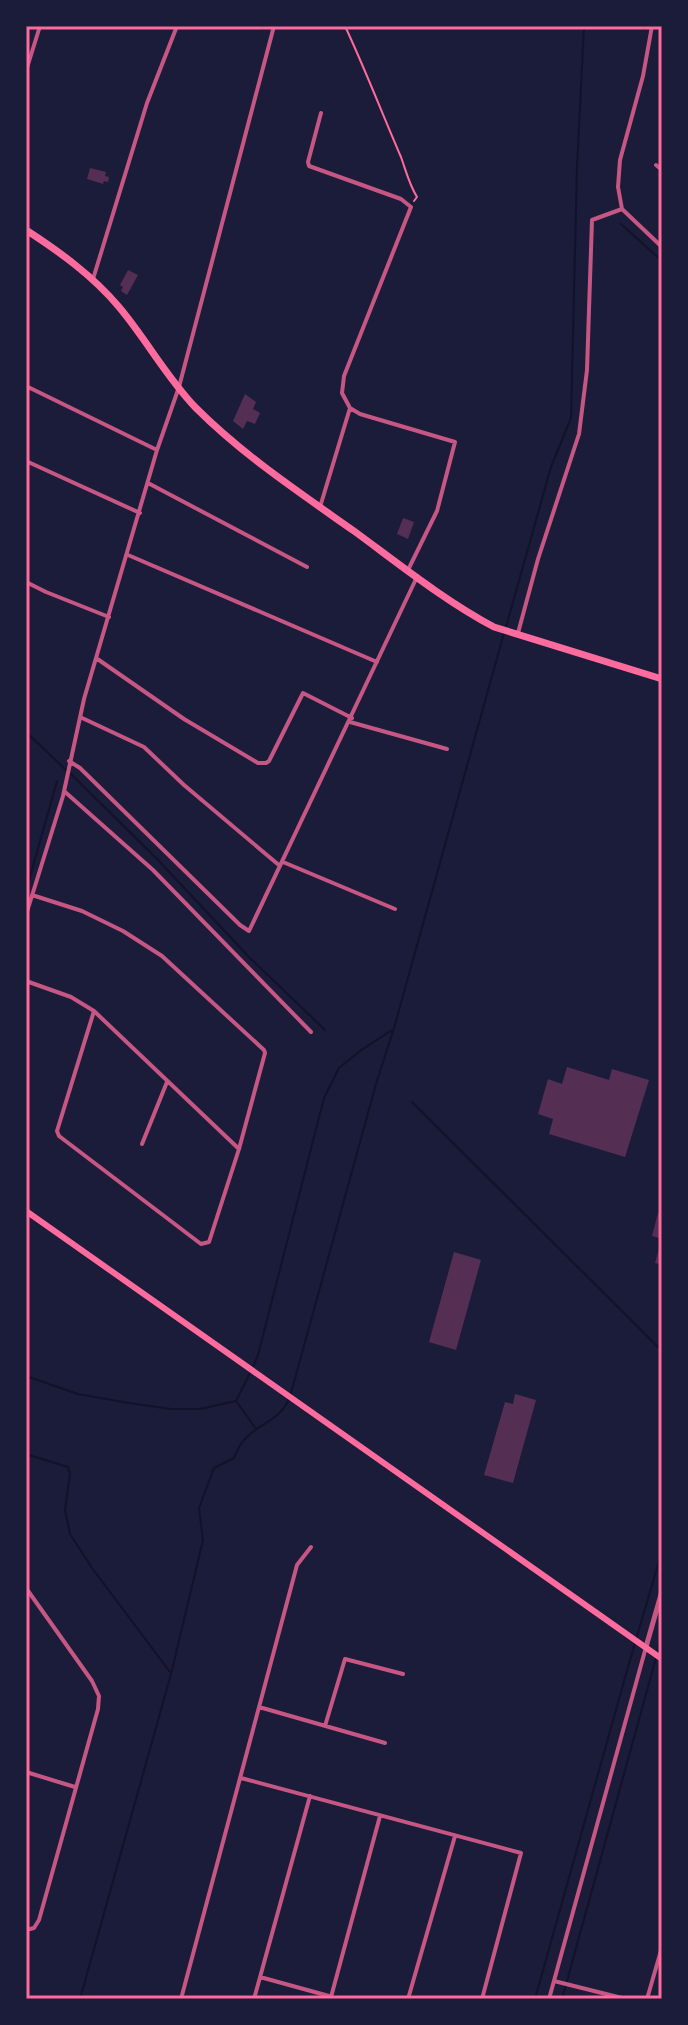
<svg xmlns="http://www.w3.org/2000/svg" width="688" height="2025" viewBox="0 0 688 2025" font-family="Manrope,sans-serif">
<rect width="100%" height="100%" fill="#1b1b3a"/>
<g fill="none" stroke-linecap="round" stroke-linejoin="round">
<path stroke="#12122b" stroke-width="2" d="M621,224L662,261
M506,627L551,467L571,418L577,168L584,26
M26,732L66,770
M71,774L157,859L248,956L325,1030
M26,891L57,781
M412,1102L662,1351
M253,1367L258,1355L324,1098L339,1068L360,1051L392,1030
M26,1376L78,1394L129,1403L171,1409H200L236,1401L256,1429
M291,1393L376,1084L394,1028L504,633
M236,1401L250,1373
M26,1454L68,1467L70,1474L65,1510L70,1534L92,1568L170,1672
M80,1999L171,1674L203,1540L199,1508L214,1468L234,1458C237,1452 239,1445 244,1440C258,1423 279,1422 289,1399
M535,1999L628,1667L662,1551
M562,1999L662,1636"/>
</g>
<path fill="#542f53" d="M90,168L106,172L105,176L109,177L108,182L104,181L103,184L87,179Z
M128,270L138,275L127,295L121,291L123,287L120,285Z
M245,394L256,402L253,409L260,413L255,424L247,421L243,429L233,421Z
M403,518L414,522L408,539L397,534Z
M567,1067L609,1080L612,1069L649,1080L625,1157L549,1134L553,1119L538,1114L548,1079L562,1084Z
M658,1213L662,1214V1239L652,1236Z
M661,1242H662V1265L655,1263Z
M454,1252L481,1260L456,1350L429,1342Z
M515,1394L536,1400L513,1483L484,1475L505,1402L513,1404Z"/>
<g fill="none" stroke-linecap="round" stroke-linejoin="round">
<path stroke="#ff6b9d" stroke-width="2" d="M345,26C365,69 382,113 401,157C406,171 409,184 417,197L414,201"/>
<path stroke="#c65784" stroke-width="4" d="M652,26L643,76L620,160L618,187L622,209L662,247
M26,71L40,26
M656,165L662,170
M93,279L147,103L177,26
M26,386L157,450
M350,408L360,414L455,442L437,511L408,570
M26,461L140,513
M148,483L307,567
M320,507L350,408L342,393L344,376L411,207L401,199L309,166L308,162L321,113
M128,555L377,662
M26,582L46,592L109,617
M518,633L538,559L579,434L587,370L592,220L622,209
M96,658L184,719L258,763H266L269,761L303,693L352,718
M80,717L144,747L184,785L280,866
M350,722L447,749
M69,761L80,768L240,925L249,931L416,579
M64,791L153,870L311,1032
M283,862L395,909
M32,895L82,911L123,931L162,956L264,1050L265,1053L239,1149L209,1242L201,1244L59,1136L57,1131L94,1011
M26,915L63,796L84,699L157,450L179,387L274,26
M26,981L71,997L94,1011L239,1149
M142,1144L167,1082
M26,1588L92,1681L99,1696L98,1709L39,1920L34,1928L26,1930
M259,1707L385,1743
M325,1726L345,1659L403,1674
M26,1772L75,1787
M241,1778L521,1853L482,1999
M260,1977L340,1999
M554,1981L626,1999
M331,1997L380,1816
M181,1999L297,1565L311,1547
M254,1999L310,1796
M408,1999L455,1836
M549,1999L646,1647
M647,1999L662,1947"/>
<path stroke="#c65784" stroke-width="5" d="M646,1647L662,1591"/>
<path stroke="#ff6b9d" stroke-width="6" d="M26,1211L662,1659"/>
<path stroke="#ff6b9d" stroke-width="7" d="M26,230C60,252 93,276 119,307C146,339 167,378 196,408C243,455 300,493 354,531C399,564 445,601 494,627L662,679"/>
</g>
<rect width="688" height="2025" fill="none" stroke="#1b1b3a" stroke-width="56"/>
<rect x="28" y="28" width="632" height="1969" fill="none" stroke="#ff6b9d" stroke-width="3"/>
</svg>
